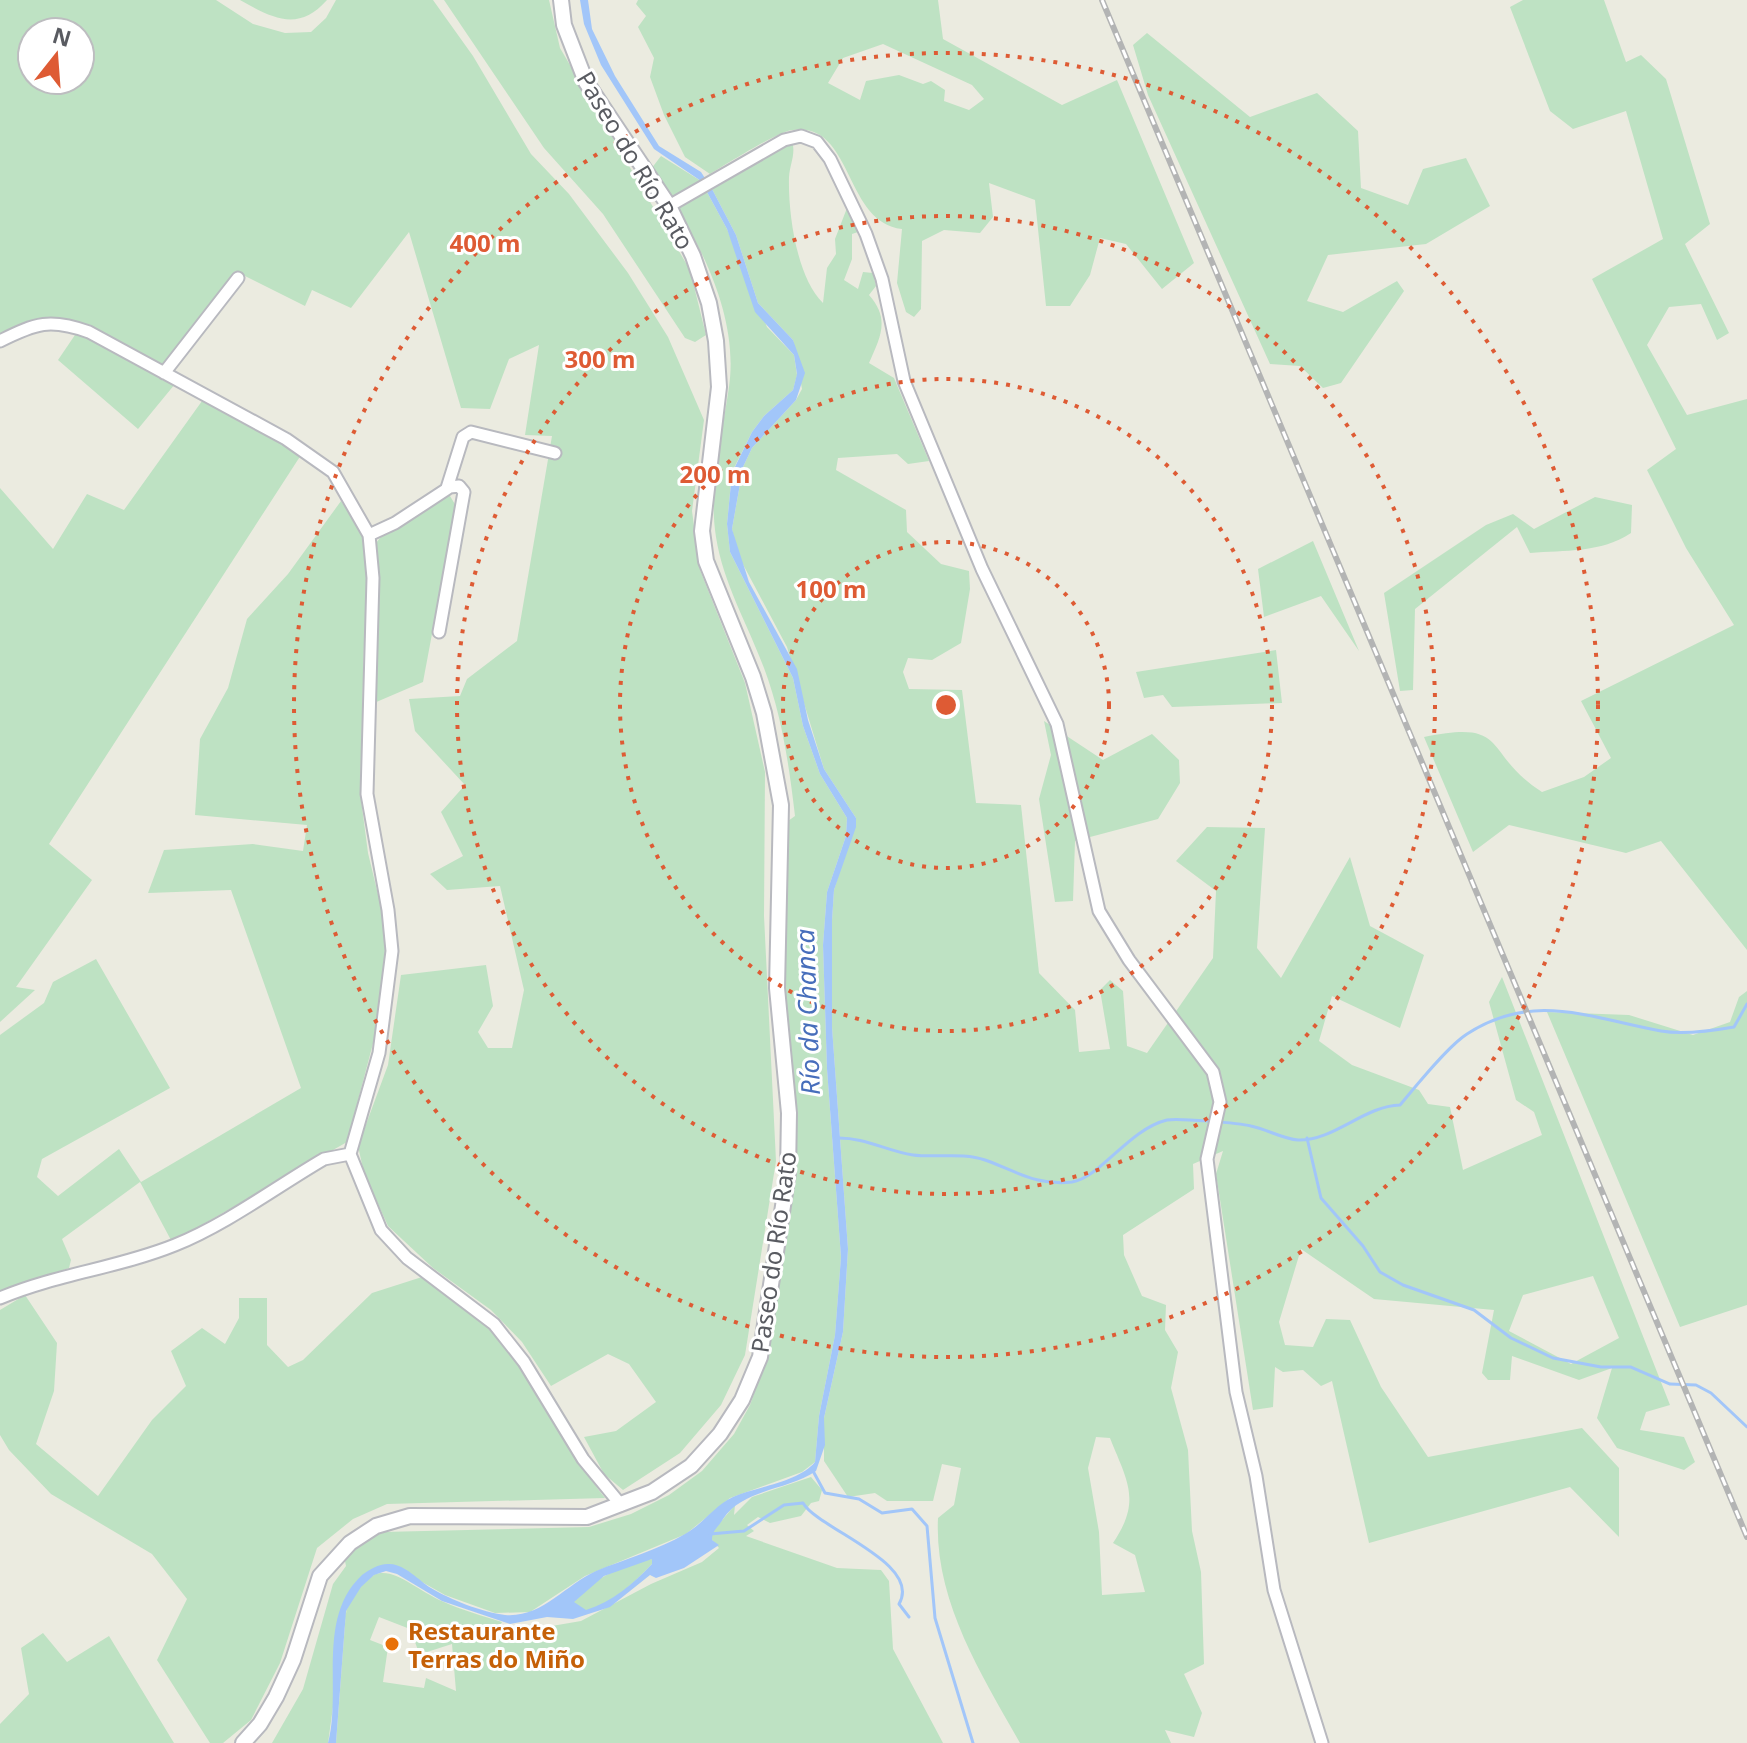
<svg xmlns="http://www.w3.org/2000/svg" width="1747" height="1743" viewBox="0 0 1747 1743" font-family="'Noto Sans',sans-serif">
<rect width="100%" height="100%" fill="#ebebe0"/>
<path fill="#bee2c3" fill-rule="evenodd" d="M0,0H216L253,24L285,33L311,32L326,18L336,0H433L473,56L531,154L569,194L628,273L668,337L704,420L692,511L700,570L745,683L765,772L764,916L776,1161L745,1355L721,1405L680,1453L623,1490L604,1474L584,1437L616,1431L656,1402L629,1364L608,1354L551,1386L522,1342L491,1310L433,1268L388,1226L364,1173L358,1146L388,1065L401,975L486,965L493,1006L478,1032L488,1048H512L524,990L500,886L447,890L430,874L463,856L441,812L465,785L415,731L409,699L460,696L467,679L517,641L552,436L525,435L539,345L509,359L490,409L461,408L409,232L351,308L312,290L305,306L235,271L198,324L161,367C105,334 65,303 0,334ZM32,32H80V80H32Z
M240,0H327C299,32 273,19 240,0Z
M444,0H549L560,48L690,270L706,335L695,342L685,338L603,214L544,148Z
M638,0H938L943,39L1062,105L1117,80L1194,263L1162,289L1126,244L1100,238L1090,275L1070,306H1046L1035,200L989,183L993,217L980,233L944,230L922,241L921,309L914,317L906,312L897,283L902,229C843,222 854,121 792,130C775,133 727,164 710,174L685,157L664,115L650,77L654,58L638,27L646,16L636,4ZM883,44L972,85L984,99L969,110L944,101L945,90L931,81L923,84L899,75L866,81L860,100L828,83L843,58Z
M1523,0H1604L1626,62L1641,55L1666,79L1710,224L1685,244L1729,333L1717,340L1701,304L1669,307L1647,345L1687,415L1747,399V950L1661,841L1626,853L1509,825L1473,852L1424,737C1512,719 1481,753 1542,792L1584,777L1611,758L1581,701L1734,625L1686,548L1647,470L1676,449L1592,279L1663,239L1626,111L1573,129L1550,111L1510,7Z
M1147,33L1250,117L1317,93L1358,131L1361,188L1408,205L1423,169L1466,158L1490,206L1426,244L1328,255L1307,301L1343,312L1397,281L1404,291L1341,383L1323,388L1300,366L1270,364L1148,95L1133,45Z
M792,140C796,155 790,163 789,177C788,214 797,278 823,303L827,268L836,254L835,239L847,208L858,232L852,234V259L844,280L858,289L863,272L873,273L876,286L869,295C890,319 881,336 869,363L894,378L929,461L908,464L897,454L838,458L836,470L906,510L907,532L941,564L969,571L970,589L961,643L932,660L908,658L903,672L909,689L962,690L976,803L1021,805L1039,973L1075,1010L1079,1052L1110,1049L1100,990L1110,980L1123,991L1127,1046L1147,1053L1213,958L1216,891L1176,861L1207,827L1265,828L1257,948L1281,978L1350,857L1370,926L1424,955L1400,1028L1332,996L1319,1041L1352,1065L1419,1090L1428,1104L1450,1107L1463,1170L1542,1135L1534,1112L1516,1100L1489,1002L1502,977L1670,1405L1646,1412L1640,1430L1684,1437L1695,1462L1684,1470L1617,1448L1597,1418L1612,1368L1579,1380L1512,1356L1510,1380H1488L1482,1373L1494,1310L1374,1299L1301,1249L1279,1322L1285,1345L1313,1347L1326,1319L1350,1320L1381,1387L1428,1457L1582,1428L1619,1468V1537L1570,1487L1369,1543L1332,1381L1321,1386L1303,1370L1283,1372L1275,1367L1273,1407L1253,1410L1216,1174L1223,1151L1193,1164L1194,1189L1123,1235L1124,1255L1142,1296L1166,1305L1165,1330L1178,1352L1171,1388L1188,1450L1192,1531L1201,1572L1204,1664L1184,1674L1202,1713L1194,1737L1165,1730L1171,1743H1020C981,1674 934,1600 938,1518L954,1505L961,1468L942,1464L933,1501H887L875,1493L848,1497L824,1461V1418L843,1332L848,1249L832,1027V921L834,890L856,818L824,769L787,647L738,555L732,529L743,467L752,448L796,400L802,389L793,340L758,303L736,235L712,189ZM1593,1276L1619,1338L1571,1364L1509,1331L1523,1295ZM1096,1437L1110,1438C1127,1481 1142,1500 1113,1543L1135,1555L1145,1592L1102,1595L1099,1532L1088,1468Z
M661,156L701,181L727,229L767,327L794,355L797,375L793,390L764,416L752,432L732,472L727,524L730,552L793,678L803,726L820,774L847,818L846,836L827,892L823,945L827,1069L841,1257L835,1335L819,1416L815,1462L802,1472L730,1498L686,1534L585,1576L530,1612L495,1613L445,1595L390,1564L349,1592L328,1743H272L303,1689L333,1584L346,1566L344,1556L382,1532L589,1527L631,1514L669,1495L702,1471L734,1434L750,1405L767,1357L795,1169L797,1138L783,970L788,821L795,816C789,765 782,716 764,668C748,625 723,583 716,537C708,487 722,436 729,387C740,310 693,229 651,169Z
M77,332L175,384L138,429L58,360Z
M202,401L301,455L49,844L92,880L16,987L35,990L0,1022V488L53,549L87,494L124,510Z
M441,496H450L456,506L423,682L374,703L378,588L376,543L384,533Z
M1595,497L1632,505L1631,533C1601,553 1565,550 1530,553L1517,527L1415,609L1413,690L1400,691L1384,593L1486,525L1513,514L1534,529Z
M341,501L372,549L364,644L360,792L368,853L388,936L385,998L347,1142L172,1242L140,1182L62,1239L71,1260L69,1268L0,1294V1035L44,1003L53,982L96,959L170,1088L42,1159L37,1177L58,1196L119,1149L141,1182L301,1088L231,890L148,893L164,850L253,844L303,851L307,825L195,815L200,739L228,688L247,619L288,574Z
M1313,541L1359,651L1321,596L1264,617L1258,569Z
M1276,650L1282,703L1172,707L1163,695L1144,698L1136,672Z
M1044,721L1103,760L1152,734L1179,760L1180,783L1158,819L1075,841L1073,901L1055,902L1039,799L1051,755Z
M1747,991V1305L1680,1327L1547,1012L1629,1015L1693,1035L1730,1022L1739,997Z
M422,1277C444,1294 469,1311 490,1330C536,1374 564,1447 605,1498L387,1504L353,1519L317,1548L280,1663L251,1720L223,1743H210L157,1660L187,1599L152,1554L51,1494L9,1450L0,1435V1310L25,1295L57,1343L54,1391L36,1444L98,1496L152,1420L186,1386L171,1351L202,1328L225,1344L239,1318V1298H267V1345L288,1367L303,1360L372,1293Z
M811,1477L822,1490L819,1501L811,1503L801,1516L770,1523L758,1517L747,1525L754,1531L746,1536L837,1568L881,1570L889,1581L893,1649L943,1743H336L346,1611C376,1543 401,1583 444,1602C462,1610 483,1616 502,1622L494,1636L581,1621L651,1584L702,1562L719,1548L712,1540V1532L735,1505L734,1515L752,1497ZM379,1617L410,1629L418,1650L427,1652L452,1644L456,1691L426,1678L424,1688L383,1682L388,1647L370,1640Z
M652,1559V1564C630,1587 595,1621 561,1612L560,1607C584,1586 620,1564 652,1559Z
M43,1633L67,1662L109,1636L174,1743H0V1724L29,1694L21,1648Z"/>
<path fill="#a2c6f9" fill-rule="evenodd" d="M580,0H588L592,29L615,76L659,146L701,172L712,189L736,235L758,303L793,340L805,373L796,400L752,448L743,467L732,529L749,582L797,669L808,720L824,769L856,818V827L834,890L832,921V1027L848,1249L843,1332L824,1418L825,1445L816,1471C787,1491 744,1488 723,1519C718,1528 712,1530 712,1540L719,1545L684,1568L656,1578L650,1575L610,1607L573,1619L547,1617L510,1624L442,1601L397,1574L386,1571L374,1575L361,1587L346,1611L336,1743H328C342,1690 316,1618 362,1575C370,1569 380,1563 390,1564C406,1565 418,1580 431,1588C451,1600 482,1612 505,1615C542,1618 565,1585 596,1571C625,1559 658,1550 685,1534C703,1524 714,1506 733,1497C756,1487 799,1482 815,1462L819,1416L835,1335L841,1257L827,1069L823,945L827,892L846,836L847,818L820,774L803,726L793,678L730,552L727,524L732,473L752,432L764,416L793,390L797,374L794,355L755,312L727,229L701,181L654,149L601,65L584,24ZM652,1559V1564C633,1584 612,1602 586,1610L574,1602L604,1576Z"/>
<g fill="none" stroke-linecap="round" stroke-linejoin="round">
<path stroke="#a2c6f9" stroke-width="3" d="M836,1138C865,1137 886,1151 913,1155C936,1158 963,1152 985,1160C1016,1171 1036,1186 1072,1182C1100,1178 1129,1129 1167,1120C1178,1118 1239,1123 1251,1126C1266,1129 1283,1139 1298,1140C1334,1141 1364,1106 1400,1105C1416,1086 1448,1046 1467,1034C1533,991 1590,1018 1661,1031C1684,1035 1711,1031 1734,1027L1747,1004
M1307,1138L1321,1198L1363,1246L1380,1272L1403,1285L1474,1310L1511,1338L1553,1358L1601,1367H1631L1670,1384L1696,1385L1711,1393L1747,1427
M813,1471L825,1493L859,1499L882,1513L912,1509L927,1526L935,1618L973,1743
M710,1534L744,1531L784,1505L803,1503C818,1529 923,1563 899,1604L909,1617"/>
<defs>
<path id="minor" d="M669,206L784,140L801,136L817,142L830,159L866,234L882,279L904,381L982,569L1057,724L1099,911L1129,960L1213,1072L1220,1102L1207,1159L1236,1392L1256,1476L1274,1590L1322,1743
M0,341C36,323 50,318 89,332L286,439L333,472L369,535L373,578L367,794L388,910L392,951L379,1053L350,1154L381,1230L407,1258L494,1324L524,1362L583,1459L621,1505
M164,373L238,278
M447,488L463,437L471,432L555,453
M369,535L395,523L450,487L459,486L464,492L439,632
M0,1298C57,1274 118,1268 175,1245C227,1224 276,1187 324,1159L350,1154"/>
<path id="tertiary" d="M243,1743L260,1724L276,1697L293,1660L320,1576L350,1543L376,1526L410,1516L587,1517L652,1492L691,1466L720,1434L742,1400L760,1357L788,1173L789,1113L777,988L781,805L764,713L753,677L706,561L702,531L719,387L716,341L709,303L693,256L669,206L586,82L564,25L561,0"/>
</defs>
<use href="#minor" stroke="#b8b9bf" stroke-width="15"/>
<use href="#tertiary" stroke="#b8b9bf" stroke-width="18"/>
<use href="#minor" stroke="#fff" stroke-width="11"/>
<use href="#tertiary" stroke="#fff" stroke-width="14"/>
<defs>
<path id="rail" d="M1102,0L1747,1537"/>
</defs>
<use href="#rail" stroke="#b3b4b4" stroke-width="6"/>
<use href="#rail" stroke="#fff" stroke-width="3" stroke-dasharray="9" stroke-linecap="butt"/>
</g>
<g fill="none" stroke="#de5b34" stroke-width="4" stroke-dasharray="4 8">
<circle cx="946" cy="705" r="163"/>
<circle cx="946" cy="705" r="326"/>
<circle cx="946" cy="705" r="489"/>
<circle cx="946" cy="705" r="652"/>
</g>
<circle fill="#e8710a" stroke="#fff" stroke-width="3" cx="392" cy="1644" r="8"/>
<g text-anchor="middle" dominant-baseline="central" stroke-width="6" stroke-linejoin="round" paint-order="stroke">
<g font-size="24" fill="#595b61" stroke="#fff">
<text transform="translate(636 160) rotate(59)">Paseo do Río Rato</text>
<text transform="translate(773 1252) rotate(-82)">Paseo do Río Rato</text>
</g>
<g font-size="24" font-weight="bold" fill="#c56008" stroke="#fff" text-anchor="start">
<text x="408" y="1630">Restaurante<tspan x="408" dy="28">Terras do Miño</tspan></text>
</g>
<g font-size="26" font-style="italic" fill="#476ebb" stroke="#fff">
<text transform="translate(807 1012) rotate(-92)">Río da Chanca</text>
</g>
</g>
<circle cx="946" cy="705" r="12" fill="#de5b34" stroke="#fff" stroke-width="4"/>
<g font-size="24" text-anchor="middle" font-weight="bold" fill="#de5b34" stroke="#fff" stroke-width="6" stroke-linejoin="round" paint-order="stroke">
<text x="485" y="252">400 m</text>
<text x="600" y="368">300 m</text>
<text x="715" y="483">200 m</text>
<text x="831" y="598">100 m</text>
</g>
<g transform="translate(56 56) rotate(17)"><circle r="38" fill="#ffffff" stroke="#bdbdc0" stroke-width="2"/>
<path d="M0-6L14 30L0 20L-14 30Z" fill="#de5b34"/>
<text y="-12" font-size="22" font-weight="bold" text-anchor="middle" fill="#595b61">N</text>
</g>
</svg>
